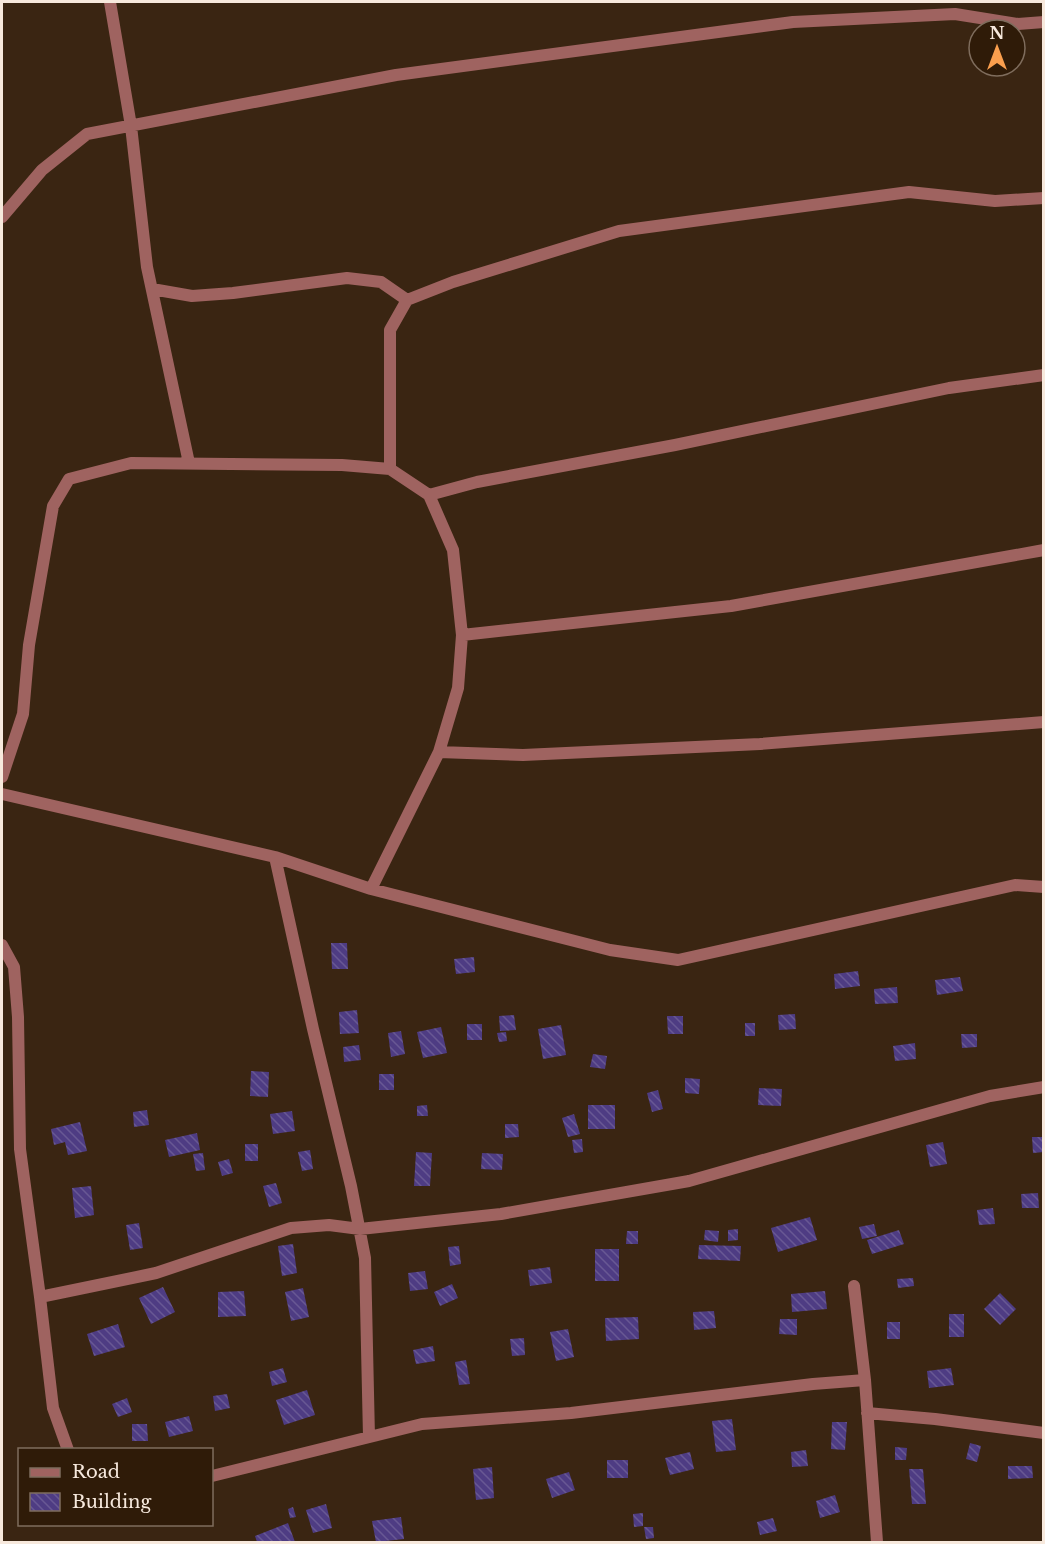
<svg xmlns="http://www.w3.org/2000/svg" width="1045" height="1544" viewBox="0 0 1045 1544" font-family="'Libre Baskerville',serif">
<defs>
<pattern id="building-back-hatch" width="6" height="6" patternUnits="userSpaceOnUse" patternTransform="scale(1.5)"><rect width="6" height="6" fill="#4e3c83"/><path d="M-1 5l2 2M0 0l6 6M5-1l2 2" fill="none" stroke="#685894"/></pattern>
</defs>
<rect width="100%" height="100%" fill="#3a2512"/>
<path fill="url(#building-back-hatch)" d="M331,943H347L348,969H332Z
M474,957L475,972L456,974L454,959Z
M858,971L860,986L835,989L834,974Z
M960,977L963,991L937,995L935,980Z
M897,987L898,1003L875,1004L874,989Z
M357,1010L359,1033L340,1034L339,1012Z
M795,1014L796,1029L779,1030L778,1015Z
M514,1015L516,1030L500,1031L499,1016Z
M667,1016H683V1034H668Z
M745,1023H755V1036H745Z
M467,1024H482V1040H467Z
M561,1025L566,1055L543,1059L538,1029Z
M441,1027L447,1053L423,1058L417,1032Z
M401,1031L405,1054L391,1057L388,1033Z
M506,1032L507,1041L499,1042L497,1033Z
M961,1034H977V1047L962,1048Z
M915,1043L916,1059L895,1061L893,1046Z
M359,1045L361,1060L344,1062L343,1047Z
M593,1054L607,1056L605,1069L590,1067Z
M251,1071L269,1072L268,1097L250,1096Z
M379,1074H394V1090H379Z
M685,1078L700,1079L699,1094L685,1093Z
M759,1088L782,1089L781,1106L758,1105Z
M658,1090L663,1109L652,1112L647,1093Z
M427,1105L428,1116H417V1106Z
M588,1105H615V1129H588Z
M147,1110L149,1125L134,1127L133,1112Z
M292,1111L295,1131L273,1134L270,1114Z
M574,1114L580,1134L568,1137L562,1118Z
M80,1122L87,1151L68,1155L65,1142L54,1145L51,1129Z
M505,1124H518L519,1137L505,1138Z
M197,1133L200,1150L169,1157L165,1140Z
M1032,1137H1044V1152L1033,1153Z
M582,1139L583,1152L574,1153L572,1140Z
M943,1142L947,1164L930,1167L926,1145Z
M245,1144H258V1161H245Z
M310,1150L313,1169L302,1171L298,1152Z
M416,1152L432,1153L430,1186H414Z
M203,1153L205,1170L196,1171L193,1154Z
M482,1153L503,1154L502,1170L481,1169Z
M229,1159L233,1173L222,1176L218,1162Z
M276,1183L282,1203L269,1207L263,1186Z
M91,1186L94,1215L75,1218L72,1188Z
M1038,1193L1039,1208H1022L1021,1194Z
M993,1208L995,1224L979,1225L977,1210Z
M810,1217L817,1240L778,1252L771,1228Z
M139,1223L143,1248L130,1250L126,1225Z
M874,1224L877,1236L862,1239L859,1227Z
M738,1229V1240L728,1241V1230Z
M705,1230L719,1231L718,1242L704,1240Z
M899,1230L904,1244L872,1254L867,1240Z
M627,1231H638V1244H626Z
M293,1244L297,1273L282,1276L278,1246Z
M699,1245L741,1246L740,1261L698,1259Z
M459,1246L461,1264L450,1266L448,1247Z
M595,1249H619V1281H595Z
M550,1267L552,1283L530,1286L528,1270Z
M425,1271L428,1289L410,1291L408,1273Z
M913,1278L914,1286L898,1288L897,1279Z
M452,1284L458,1298L440,1306L434,1292Z
M163,1287L175,1312L151,1324L139,1298Z
M303,1288L309,1317L291,1321L285,1292Z
M244,1291L246,1316L218,1317V1292Z
M825,1291L827,1309L792,1312L791,1294Z
M1000,1293L1016,1309L1000,1325L984,1309Z
M714,1311L716,1328L694,1330L693,1312Z
M949,1314H964V1337H949Z
M638,1317L639,1339L606,1341L605,1318Z
M780,1319H797V1335L779,1334Z
M887,1322H900V1339H887Z
M118,1324L125,1347L94,1356L87,1334Z
M568,1329L574,1357L556,1361L550,1332Z
M524,1338L525,1355L512,1356L510,1339Z
M433,1346L435,1361L416,1364L413,1350Z
M466,1360L470,1384L459,1385L455,1362Z
M283,1368L287,1382L272,1386L269,1372Z
M951,1368L954,1385L929,1388L927,1371Z
M307,1390L315,1415L284,1425L276,1400Z
M227,1394L230,1408L215,1411L213,1396Z
M127,1398L132,1412L118,1417L112,1404Z
M189,1416L193,1431L169,1437L165,1422Z
M732,1419L736,1450L716,1452L712,1421Z
M832,1422H847L845,1450L831,1449Z
M132,1424H147L148,1441H132Z
M970,1443L981,1446L977,1462L966,1459Z
M895,1447L907,1448L906,1460H895Z
M806,1450L808,1466L792,1467L791,1452Z
M690,1452L694,1469L670,1475L665,1458Z
M607,1460H628V1478H607Z
M1008,1466H1032L1033,1478L1008,1479Z
M492,1467L494,1498L476,1500L473,1469Z
M909,1469H923L926,1504H912Z
M569,1472L575,1490L552,1498L546,1479Z
M835,1495L840,1512L820,1518L816,1501Z
M326,1504L332,1528L313,1533L306,1510Z
M293,1507L296,1517L290,1518L288,1509Z
M643,1513V1526L634,1527L633,1514Z
M401,1517L404,1539L376,1542L372,1521Z
M773,1518L777,1531L760,1535L757,1522Z
M288,1523L295,1542H257L255,1536Z
M644,1527H653L654,1538L646,1539Z"/>
<g fill="none" stroke-linecap="round" stroke-linejoin="round">
<path stroke="#9f6360" stroke-width="12" d="M110,2L131,126L147,267L189,463
M2,217L42,170L87,134L396,75L793,22L955,14L1018,24L1044,22
M152,289L192,296L233,293L347,278L381,282L407,300
M390,469V330L407,300L453,282L619,231L909,192L995,201L1044,198
M429,495L477,482L675,445L949,388L1044,375
M462,635L731,606L1044,550
M439,752L523,755L760,744L1044,722
M2,777L23,714L29,645L53,506L69,479L131,463L342,465L390,469L429,495L453,550L462,635L458,688L439,752L371,889
M2,794L275,857L371,889L610,950L678,960L1015,885L1044,887
M275,857L313,1029L351,1186L365,1258L369,1437
M2,945L14,967L18,1017L20,1149L40,1297L53,1408L68,1450
M854,1286L865,1380L877,1542
M40,1297L156,1273L291,1228L329,1225L360,1229L501,1214L689,1181L990,1096L1044,1087
M867,1413L935,1419L1044,1433
M212,1476L422,1424L571,1413L813,1384L865,1380"/>
</g>
<rect width="1045" height="1544" fill="none" stroke="#f7e9dd" stroke-width="6"/>
<rect x="18" y="1448" width="195" height="78" fill="#2f1b08" stroke="#7f6d5d" stroke-width="1.5"/>
<rect x="30" y="1468" width="30" height="9" fill="#9f6360" stroke="#7f6d5d" stroke-width="1.5"/>
<text x="72" y="1478" font-size="18" fill="#f7e9dd">Road</text>
<rect x="30" y="1493" width="30" height="18" fill="url(#building-back-hatch)" stroke="#7f6d5d" stroke-width="1.5"/>
<text x="72" y="1508" font-size="18" fill="#f7e9dd">Building</text>
<g transform="translate(997 48)"><circle r="28" fill="#2f1b08" stroke="#7f6d5d" stroke-width="1.5"/>
<path d="M0-4.5L10 22L0 15L-10 22Z" fill="#fa9f4e"/>
<text y="-9" font-size="16" font-weight="bold" text-anchor="middle" fill="#f7e9dd">N</text>
</g>
</svg>
